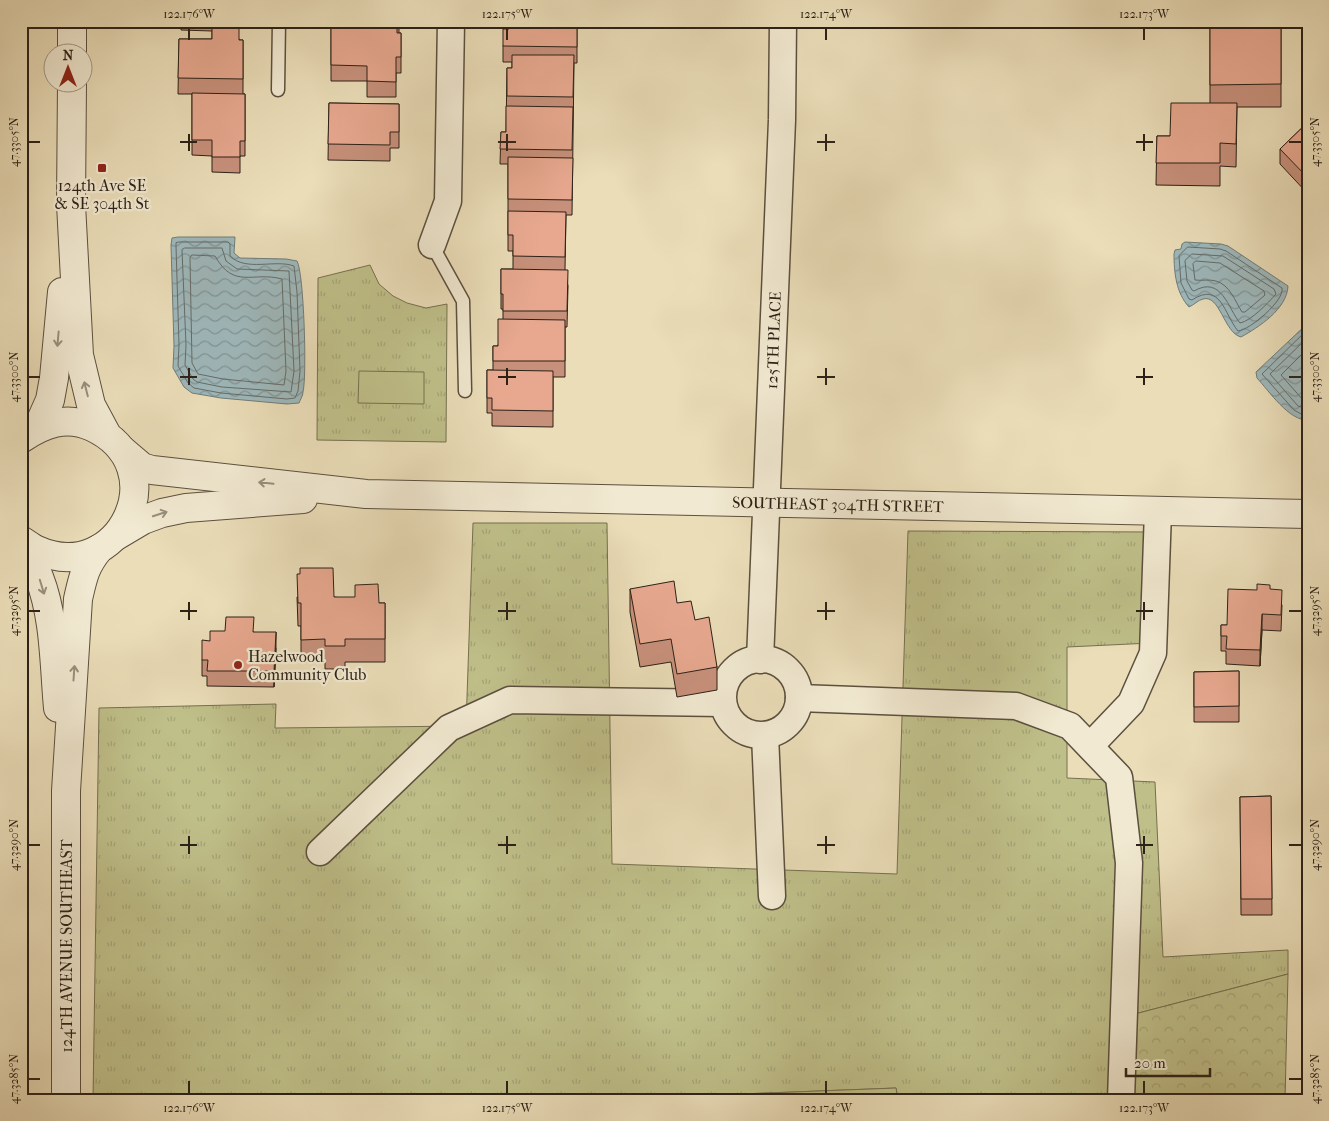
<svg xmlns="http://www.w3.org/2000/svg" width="1329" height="1121" viewBox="0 0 1329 1121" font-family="'IM FELL French Canon',serif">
<defs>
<pattern id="grass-tufts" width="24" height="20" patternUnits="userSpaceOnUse" patternTransform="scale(1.25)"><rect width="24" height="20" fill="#bfbf89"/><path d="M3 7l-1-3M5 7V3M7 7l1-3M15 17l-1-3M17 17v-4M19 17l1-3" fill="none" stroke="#a4a476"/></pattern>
<pattern id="forest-crowns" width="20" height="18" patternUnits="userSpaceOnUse" patternTransform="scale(1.25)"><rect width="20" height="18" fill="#bfbf89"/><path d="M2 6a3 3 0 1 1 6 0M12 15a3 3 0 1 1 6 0" fill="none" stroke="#a4a476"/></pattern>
<pattern id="water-waves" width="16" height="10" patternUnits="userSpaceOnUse" patternTransform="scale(1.25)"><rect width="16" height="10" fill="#9eb8bb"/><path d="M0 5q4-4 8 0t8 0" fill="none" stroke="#819597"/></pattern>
</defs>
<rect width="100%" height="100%" fill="#eaddb8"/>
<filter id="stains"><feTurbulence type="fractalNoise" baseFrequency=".004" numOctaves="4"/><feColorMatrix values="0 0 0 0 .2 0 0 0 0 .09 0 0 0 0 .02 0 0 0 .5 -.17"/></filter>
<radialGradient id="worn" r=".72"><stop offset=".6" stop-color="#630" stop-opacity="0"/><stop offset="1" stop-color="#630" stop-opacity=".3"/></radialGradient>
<path fill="url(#grass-tufts)" stroke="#767050" d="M370,265L379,284L393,296L407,303L426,308L447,304L446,442L317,440L318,278Z
M473,523H607L612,864L897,874L908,531L1155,532L1151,643L1067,647V778L1155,782L1163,957L1288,950V974L1127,1016L1131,1100H898L896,1088L587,1100H93L99,708L276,704L275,728L466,726Z"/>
<path fill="url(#forest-crowns)" stroke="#767050" d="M1288,974L1285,1100H1131L1127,1016Z
M896,1088L898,1100H587Z"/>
<path fill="#bfbf89" stroke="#767050" d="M359,371L424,372V404L358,403Z"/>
<path fill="url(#water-waves)" stroke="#707c79" d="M178,237H235L234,253L240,258L286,259L297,261C304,273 307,376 303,392C303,396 300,400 299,403L287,404L221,398L192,393L184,387L173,368L174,346L171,245L172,238Z
M1185,242L1221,244L1228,246L1288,286C1287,309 1259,327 1241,337C1224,333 1220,294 1203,299C1198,300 1194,305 1189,307C1176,293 1174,272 1174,254L1175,250L1181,249L1182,244Z
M1308,323V420C1289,421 1269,391 1257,378L1256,372Z"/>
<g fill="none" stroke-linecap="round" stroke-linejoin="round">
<path stroke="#656c69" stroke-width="1" d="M179,242H228L230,244V256C246,272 275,259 294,266L297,292L300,371L298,391L295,398L287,399L221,393L194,388L188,383L178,366L179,345L176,246V243Z
M1188,247L1220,249L1226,251L1282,288C1285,300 1250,330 1238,331C1224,314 1221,281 1192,300L1189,299L1181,283L1179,256Z
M185,248H222L226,261L237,269L289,271L294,371L291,392L222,387L197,382L193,379L185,365L186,345L182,250Z
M1192,254L1223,256L1274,289L1276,294C1268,303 1251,321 1240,323C1228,309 1222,275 1194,291L1192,290L1187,281L1185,261Z
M192,255L215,256C234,290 253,271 282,279L286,371L284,385L223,379L198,374L192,363L190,258Z
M1196,261L1220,263L1264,291L1265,295L1245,312H1242C1235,301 1230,285 1216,281C1209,279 1202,281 1195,280L1193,264Z
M1308,329L1262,374L1294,410L1303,415H1308
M1308,337L1270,374L1298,406L1308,409
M1308,348L1281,375L1303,400L1308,401"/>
<defs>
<path id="service" d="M278,90L279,21
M432,245L463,301L465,391"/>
<g id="minor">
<path d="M432,245L448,201L451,21"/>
<circle cx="761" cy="697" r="38"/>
<path id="s1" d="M760,660L782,120L783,21"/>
<path d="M799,698L1016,706L1070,726L1119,777L1129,863L1121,1100"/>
<path d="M765,735L772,896"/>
<path d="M1090,746L1131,703L1153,653L1158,511"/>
<path d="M320,852L449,728L510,700L723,703"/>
</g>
<g id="tertiary">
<path d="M72,52V21"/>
<path d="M72,82L71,204L79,355L91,405L106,433"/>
<path d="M38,427L50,400L54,378L62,292"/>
<path d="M21,439C43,424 66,415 92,427C178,467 119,587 37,550C32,548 26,543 21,540"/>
<path id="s2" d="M122,450L142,467L152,470L366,494L1308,514"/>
<path d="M116,536L143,520L162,513L186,508L303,499"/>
<path d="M21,543C27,554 35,566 39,577C55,618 54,665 58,708"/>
<path d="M66,1100V791L78,599C83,577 85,566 99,549"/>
</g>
</defs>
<use href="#service" stroke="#5c503f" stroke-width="15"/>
<use href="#minor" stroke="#5c503f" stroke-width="29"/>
<use href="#tertiary" stroke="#5c503f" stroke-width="30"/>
<use href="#service" stroke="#f1e9d1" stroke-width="12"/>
<use href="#minor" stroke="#f1e9d1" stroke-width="26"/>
<use href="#tertiary" stroke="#f1e9d1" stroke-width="28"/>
</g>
<path fill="#c7907b" stroke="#2c2117" d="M181,21H236V28L239,40H243V94H245V156H240V173L212,172V156L192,155V94H178L179,39H212V31L181,30Z
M333,21H399V33H401V73H396V97H367V81H331V25L333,26Z
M577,21V63H574L572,215H566L565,270L568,286L567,327H565V377H553V427L492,426V413H487V370H493V346H498L503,319V309H501V269H513V251H508V164H500L501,132H506L507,68H512V62H503V46L509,29Z
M1171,21H1281V107H1237L1236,167L1220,166V186L1156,185L1157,136H1170L1210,103V25L1171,24Z
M329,103L399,104V148H390V161L328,160Z
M1308,122V194L1280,164V149Z
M630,589L677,603L695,620L717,667V690L677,697L671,662L640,667L630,612Z
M1270,589L1282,605L1281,631L1262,630L1260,666L1226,664V651H1221V625H1227L1257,590Z
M297,597H334L379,603H385V662H345V669H325V662H301V626H298Z
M254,632L276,648L274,687L207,686V676H202V660L210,641Z
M1239,671V722H1194V672Z
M1271,796L1272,915H1241L1240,797Z"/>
<path fill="#a27664" stroke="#2c2117" d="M1262,614V630L1260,666V650Z
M276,632V648L274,687V671Z"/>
<path fill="#e7a88f" stroke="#2c2117" d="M509,21H577V47L503,46V29H509Z
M1210,21H1281V84L1210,85Z
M331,25L397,26V33H401V57H396V82L367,81V66L331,65Z
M212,28H239V40H243V79L178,78L179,39H212Z
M512,55H574L573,97L507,96V68H512Z
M192,93L245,94V141H240V157H212V140H192Z
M329,103L399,104V132H390V145L328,144Z
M1171,103H1237L1236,144L1220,143V163H1156L1157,136H1170Z
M506,106L573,107L572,150L500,149L501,132H506Z
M1308,122V178L1280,149Z
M508,157L573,158L572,200L508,199Z
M508,211L566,212L565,257L513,256V235H508Z
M501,269L568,270L567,311H503V294H501Z
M498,319L565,320V361H493V346H498Z
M487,370L553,371V411L492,410V398H487Z
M300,568H333L334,597H355V585L378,584L379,603H385V639H345V646H325V639L301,640V603H298L297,574H300Z
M674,581L677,603L691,601L695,620L709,617L717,667L677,674L671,639L640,644L630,589Z
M1257,584L1270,585V589L1282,590L1281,615L1262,614L1260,650L1226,649L1227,636H1221V625H1227L1228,589L1257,590Z
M226,617H254L253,632H276L274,671H207L208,660H202V640L210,641V631H225Z
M1239,671V706L1194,707V672Z
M1271,796L1272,899H1241L1240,797Z"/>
<defs><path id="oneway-shaft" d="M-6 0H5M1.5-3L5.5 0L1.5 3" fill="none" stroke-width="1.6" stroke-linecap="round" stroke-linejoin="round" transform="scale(1.25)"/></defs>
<g stroke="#988f7d">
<use href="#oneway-shaft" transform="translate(58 339) rotate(95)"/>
<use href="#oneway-shaft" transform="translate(86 389) rotate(-104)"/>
<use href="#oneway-shaft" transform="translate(266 483) rotate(-174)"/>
<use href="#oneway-shaft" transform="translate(160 514) rotate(-18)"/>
<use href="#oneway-shaft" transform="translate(42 587) rotate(73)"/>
<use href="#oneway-shaft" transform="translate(74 673) rotate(-86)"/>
</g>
<path fill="none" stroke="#2c2117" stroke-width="2" d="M189,28V40M507,28V40M826,28V40M1144,28V40M189,134V151M507,134V151M826,134V151M1144,134V151M28,142H40M180,142H197M498,142H516M817,142H835M1136,142H1153M1289,142H1302M189,368V385M507,368V385M826,368V385M1144,368V385M28,377H40M180,377H197M498,377H516M817,377H835M1136,377H1153M1289,377H1302M189,602V620M507,602V620M826,602V620M1144,602V620M28,611H40M180,611H197M498,611H516M817,611H835M1136,611H1153M1289,611H1302M189,836V854M507,836V854M826,836V854M1144,836V854M28,845H40M180,845H197M498,845H516M817,845H835M1136,845H1153M1289,845H1302M28,1079H40M1289,1079H1302M189,1081V1094M507,1081V1094M826,1081V1094M1144,1081V1094"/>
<g fill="#8f2418" stroke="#f1e9d1" stroke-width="2">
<rect x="97" y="163" width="10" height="10" rx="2.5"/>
<circle cx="238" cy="665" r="5"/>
</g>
<g text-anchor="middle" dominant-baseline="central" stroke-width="4.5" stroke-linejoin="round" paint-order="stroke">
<g font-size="16" fill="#2c2117" stroke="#f1e9d1">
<text x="102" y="185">124th Ave SE<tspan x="102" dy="18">&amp; SE 304th St</tspan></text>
<text x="248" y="656" text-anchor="start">Hazelwood<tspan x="248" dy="18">Community Club</tspan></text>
</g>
<g font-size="16" fill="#2c2117" stroke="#f1e9d1">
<text stroke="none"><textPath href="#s1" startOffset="320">125TH PLACE</textPath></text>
<text stroke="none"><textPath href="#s2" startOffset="724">SOUTHEAST 304TH STREET</textPath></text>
<text transform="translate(66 946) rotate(-90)">124TH AVENUE SOUTHEAST</text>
</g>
</g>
<rect width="1329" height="1121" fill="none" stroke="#eaddb8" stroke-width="55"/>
<g transform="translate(68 68)"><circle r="24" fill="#f1e9d1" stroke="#a29987"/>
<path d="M0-4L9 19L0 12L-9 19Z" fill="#8f2418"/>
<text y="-8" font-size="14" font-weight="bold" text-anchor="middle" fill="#2c2117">N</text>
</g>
<path d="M1126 1068v8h84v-8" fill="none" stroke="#2c2117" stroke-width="2.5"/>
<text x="1134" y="1068" font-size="15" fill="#2c2117" stroke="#f1e9d1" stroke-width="4" paint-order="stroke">20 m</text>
<rect x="28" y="28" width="1274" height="1066" fill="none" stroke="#2c2117" stroke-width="2"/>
<g font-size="12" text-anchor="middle" fill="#2c2117">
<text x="189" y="18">122.176°W</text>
<text x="507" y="18">122.175°W</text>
<text x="826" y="18">122.174°W</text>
<text x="1144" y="18">122.173°W</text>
<text transform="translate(14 142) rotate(-90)" y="4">47.3305°N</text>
<text transform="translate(1315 142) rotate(-90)" y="4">47.3305°N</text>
<text transform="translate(14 377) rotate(-90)" y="4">47.3300°N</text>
<text transform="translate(1315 377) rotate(-90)" y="4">47.3300°N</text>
<text transform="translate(14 611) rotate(-90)" y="4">47.3295°N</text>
<text transform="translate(1315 611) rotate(-90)" y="4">47.3295°N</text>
<text transform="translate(14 845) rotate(-90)" y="4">47.3290°N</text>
<text transform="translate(1315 845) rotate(-90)" y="4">47.3290°N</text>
<text transform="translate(14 1079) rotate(-90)" y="4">47.3285°N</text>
<text transform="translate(1315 1079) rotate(-90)" y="4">47.3285°N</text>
<text x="189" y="1112">122.176°W</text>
<text x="507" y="1112">122.175°W</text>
<text x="826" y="1112">122.174°W</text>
<text x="1144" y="1112">122.173°W</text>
</g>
<rect width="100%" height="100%" filter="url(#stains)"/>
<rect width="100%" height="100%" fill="url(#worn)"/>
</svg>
